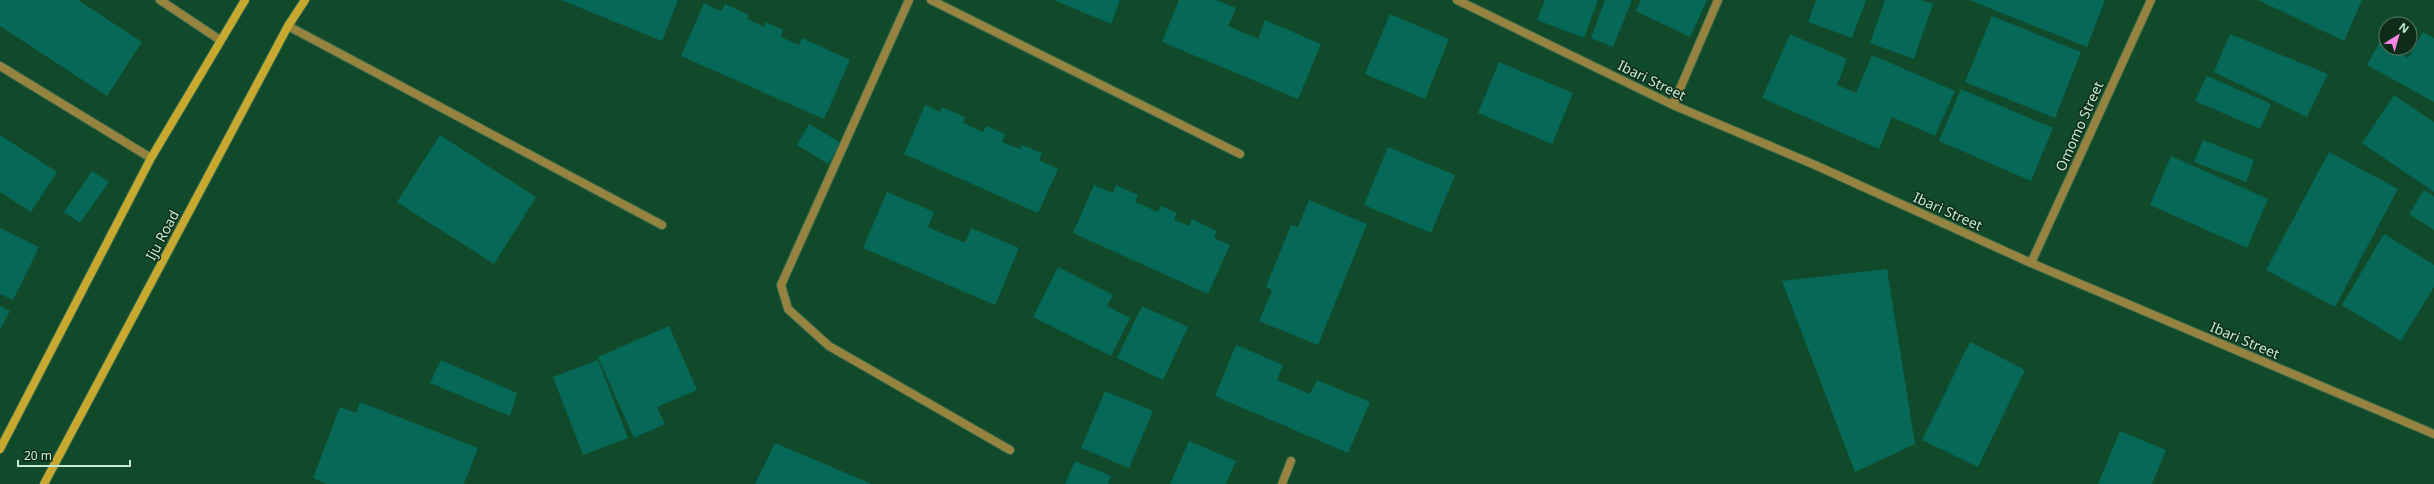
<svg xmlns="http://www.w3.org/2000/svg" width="2434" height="484" viewBox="0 0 2434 484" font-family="'Noto Sans',sans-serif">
<rect width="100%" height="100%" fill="#114a2b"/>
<path fill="#066856" d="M0,0H78L142,42L107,96L0,26Z
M561,0H678L662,41Z
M1054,0H1120L1111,24Z
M1179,0H1216L1236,8L1228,26L1258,39L1265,20L1321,44L1298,99L1162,42Z
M1545,0H1598L1584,38L1537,20Z
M1605,0H1632L1613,47L1591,38Z
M1641,0H1707L1690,37L1636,11Z
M1816,0H1866L1852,38L1808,22Z
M1885,0H1922L1933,4L1914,59L1870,43Z
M1969,0H2105L2087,47Z
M2258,0H2362L2344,41Z
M704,3L721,11L725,4L749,15L747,19L764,27L766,22L783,30L781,37L799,45L802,38L850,60L824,119L681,56Z
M1390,14L1449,39L1425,99L1365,74Z
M2394,15L2410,24H2390Z
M1992,16L2081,52L2055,118L1965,82Z
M2410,24L2418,28L2410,42Z
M2386,30V48H2407L2403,55L2408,58L2423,32L2434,38V102L2367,65Z
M1790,34L1847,59L1837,85L1856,93L1872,55L1955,91L1935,136L1892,117L1879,149L1762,98Z
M2230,34L2328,74L2307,117L2214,72Z
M1499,62L1573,93L1552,144L1478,113Z
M2207,76L2271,104L2260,129L2195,101Z
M1961,89L2053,128L2031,181L1939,141Z
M2394,95L2434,122V192L2362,143Z
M925,105L940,112L942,107L965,117L963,123L983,132L986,126L1005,134L1002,142L1020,149L1022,145L1042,153L1039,160L1058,169L1038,213L904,154Z
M809,124L841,143L828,164L797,145Z
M0,135L57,172L31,212L0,192Z
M440,135L536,197L494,264L397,202Z
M2203,140L2254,160L2246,182L2194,162Z
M1388,147L1455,175L1431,233L1364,205Z
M2329,152L2398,189L2335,307L2266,270Z
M2171,156L2268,199L2247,248L2150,205Z
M92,171L109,182L80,223L64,212Z
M1094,185L1113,193L1116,185L1138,195L1135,202L1158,212L1161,206L1177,213L1174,220L1189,226L1192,219L1217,231L1214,238L1230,245L1208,294L1073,233Z
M2424,190L2434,196V230L2409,214Z
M887,192L934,212L928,227L965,243L971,228L1019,248L995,305L863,248Z
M1309,200L1367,224L1318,345L1259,321L1272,290L1266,287L1291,225L1298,227Z
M0,228L39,247L13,300L0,294Z
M2384,234L2434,265V287L2401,341L2342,305Z
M1058,267L1113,295L1107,306L1130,318L1111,356L1033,317Z
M1887,269L1915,444L1855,472L1782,281Z
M0,306L10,311L0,330Z
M1142,306L1188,327L1163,380L1117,358Z
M669,326L697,390L657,407L665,424L634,438L598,357Z
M1970,342L2025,370L1978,467L1922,440Z
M1236,345L1283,365L1277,380L1310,394L1317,380L1370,402L1348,453L1215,396Z
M441,360L517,393L510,416L430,383Z
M598,360L628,438L583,455L553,377Z
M1105,391L1153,411L1129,468L1081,448Z
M360,402L478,448L464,484H327L313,478L340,407L356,413Z
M2120,431L2166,450L2152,484H2098Z
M1189,441L1236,461L1226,484H1170Z
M775,443L872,484H755Z
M1075,461L1111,476L1108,484H1065Z"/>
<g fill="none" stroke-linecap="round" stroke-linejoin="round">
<defs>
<path id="service" d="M288,26L662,225
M0,66L151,158"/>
<path id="minor" d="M160,0L220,40
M909,0L781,285L788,309L829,346L1010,450
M931,0L1240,154
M1457,0L1673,105L1815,165L2031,263L2434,434
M1673,105L1718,0
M2031,263L2151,0
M1282,484L1291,461"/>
<path id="secondary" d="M0,449L151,158L245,0
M44,484L288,26L305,0"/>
</defs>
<use href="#service" stroke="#326749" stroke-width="10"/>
<use href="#minor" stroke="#326749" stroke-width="10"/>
<use href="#secondary" stroke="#326749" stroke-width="10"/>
<use href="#service" stroke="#95833f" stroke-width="8"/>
<use href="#minor" stroke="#95833f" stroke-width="8"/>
<use href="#secondary" stroke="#c6a92e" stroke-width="8"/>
</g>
<g text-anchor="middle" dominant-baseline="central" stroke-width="3" stroke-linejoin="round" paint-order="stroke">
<g font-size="14" fill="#c7ead1" stroke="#0e2c1a">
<text transform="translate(1652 80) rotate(26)">Ibari Street</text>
<text transform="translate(2079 126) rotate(-66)">Omomo Street</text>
<text transform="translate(1948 211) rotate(24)">Ibari Street</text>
<text transform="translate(162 235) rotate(-62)">Iju Road</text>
<text transform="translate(2245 340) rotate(23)">Ibari Street</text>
</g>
</g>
<g transform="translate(2398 36) rotate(37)"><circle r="19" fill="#0e2c1a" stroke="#587863"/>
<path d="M0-3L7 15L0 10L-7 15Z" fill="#fc86e4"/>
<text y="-6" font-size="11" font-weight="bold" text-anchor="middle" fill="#c7ead1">N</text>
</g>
<path d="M18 460v6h112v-6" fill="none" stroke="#c7ead1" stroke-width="2"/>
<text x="24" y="460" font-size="12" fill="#c7ead1" stroke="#0e2c1a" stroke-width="3" paint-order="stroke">20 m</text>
</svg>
